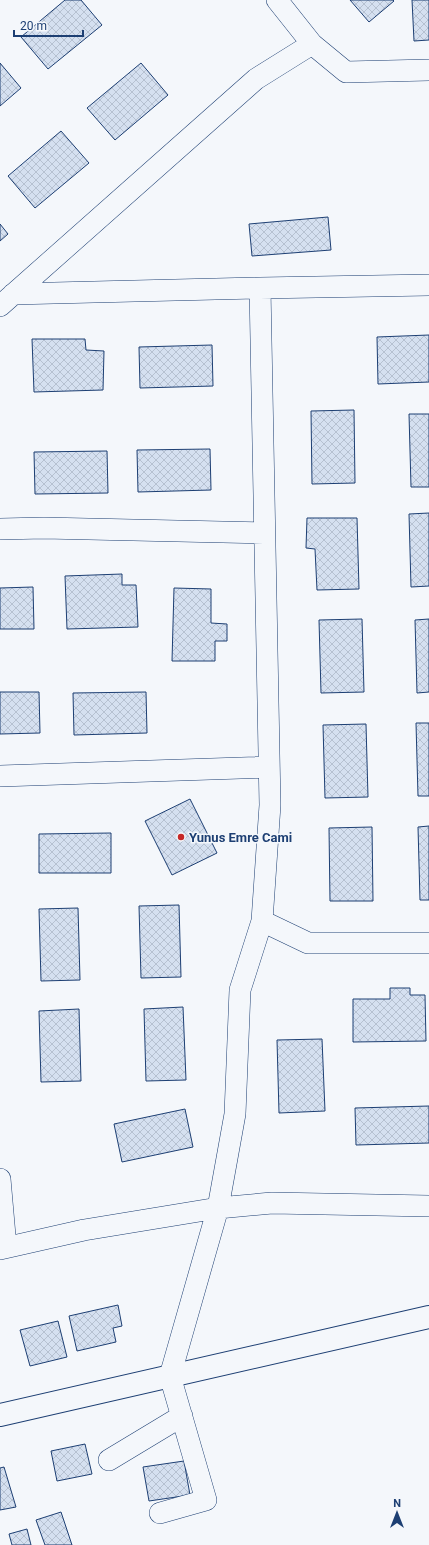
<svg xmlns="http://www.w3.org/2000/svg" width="429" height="1545" viewBox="0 0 429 1545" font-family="Roboto,sans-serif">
<defs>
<pattern id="building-cross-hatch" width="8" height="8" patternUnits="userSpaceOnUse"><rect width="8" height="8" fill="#d5e0f0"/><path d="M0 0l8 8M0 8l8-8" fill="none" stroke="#b6c1d1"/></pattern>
</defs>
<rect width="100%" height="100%" fill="#f4f7fb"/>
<path fill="url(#building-cross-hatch)" stroke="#1d3f73" d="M65,0H81L102,25L48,69L21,37Z
M350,0H393L394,1L369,22Z
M412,0H429V40L414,41Z
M0,63L21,88L0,106Z
M141,63L168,95L115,140L87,108Z
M61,131L89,163L35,208L8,176Z
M328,217L331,250L252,256L249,224Z
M0,224L8,234L0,241Z
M429,335V382L378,384L377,337Z
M32,339H85L86,350L104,351L103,390L34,392Z
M212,345L213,386L140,388L139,347Z
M354,410L355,483L312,484L311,411Z
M409,414H429V487H411Z
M210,449L211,490L138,492L137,450Z
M107,451L108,493L35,494L34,452Z
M429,513V586L411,587L409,514Z
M307,518H357L359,589L317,590L315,549L306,548Z
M122,574V585H136L138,627L67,629L65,576Z
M33,587L34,629H0V588Z
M174,588L211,589V623L227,624V641H215V661H172Z
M362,619L364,692L321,693L319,620Z
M429,619V692L417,693L415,620Z
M0,692H39L40,733L0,734Z
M146,692L147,733L74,735L73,693Z
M416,723H429V796H418Z
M366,724L368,797L325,798L323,725Z
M190,799L217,853L172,875L145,821Z
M429,826V900H420L418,827Z
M372,827L373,901H330L329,828Z
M111,833V873H39V834Z
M179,905L181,977L141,978L139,906Z
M78,908L80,980L41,981L39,909Z
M390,988H410V995H425L426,1041L353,1042V999H390Z
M183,1007L186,1080L146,1081L144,1009Z
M79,1009L81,1081L41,1082L39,1011Z
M322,1039L325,1111L279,1113L277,1040Z
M429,1106V1143L356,1145L355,1108Z
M185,1109L193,1147L122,1162L114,1124Z
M118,1305L122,1326L113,1328L116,1342L77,1351L69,1316Z
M58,1321L67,1357L30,1366L20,1330Z
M85,1444L92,1474L57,1481L51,1451Z
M184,1461L190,1495L149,1501L143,1467Z
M4,1467L16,1507L0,1510V1468Z
M61,1512L72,1545H45L36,1520Z
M27,1529L31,1545H12L9,1534Z"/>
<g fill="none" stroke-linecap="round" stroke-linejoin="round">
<defs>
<path id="street" d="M277,0L312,44L346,72L429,70
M13,294L260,288L429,285
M0,306L256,79L312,44
M0,529L44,528L264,533
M0,776L269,767
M262,921L308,943H429
M0,1179L6,1247
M0,1249L84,1230L218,1208L272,1203L429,1206
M109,1460L182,1416
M160,1513L206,1500L170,1376L218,1208L235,1114L240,990L262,921L270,805L260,288"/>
<path id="secondary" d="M0,1415L429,1317"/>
</defs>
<use href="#street" stroke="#1d3f73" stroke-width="22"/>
<use href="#secondary" stroke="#1d3f73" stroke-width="24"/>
<use href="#street" stroke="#f4f7fb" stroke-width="21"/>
<use href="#secondary" stroke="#f4f7fb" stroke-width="22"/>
</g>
<circle fill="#c62828" stroke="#f4f7fb" stroke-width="1.5" cx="181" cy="837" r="4"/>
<g text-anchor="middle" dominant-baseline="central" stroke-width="3" stroke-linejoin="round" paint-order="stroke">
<g font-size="13" font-weight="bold" fill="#1d3f73" stroke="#f4f7fb" text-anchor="start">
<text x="189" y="837">Yunus Emre Cami</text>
</g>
</g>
<g transform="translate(397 1513)" stroke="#f4f7fb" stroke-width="3" paint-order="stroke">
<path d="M0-3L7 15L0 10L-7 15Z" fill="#1d3f73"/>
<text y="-6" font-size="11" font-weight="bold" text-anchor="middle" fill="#1d3f73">N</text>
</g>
<path d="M14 30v6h69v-6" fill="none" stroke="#1d3f73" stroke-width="2"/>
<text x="20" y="30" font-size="12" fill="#1d3f73" stroke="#f4f7fb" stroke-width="3" paint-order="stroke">20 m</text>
</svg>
